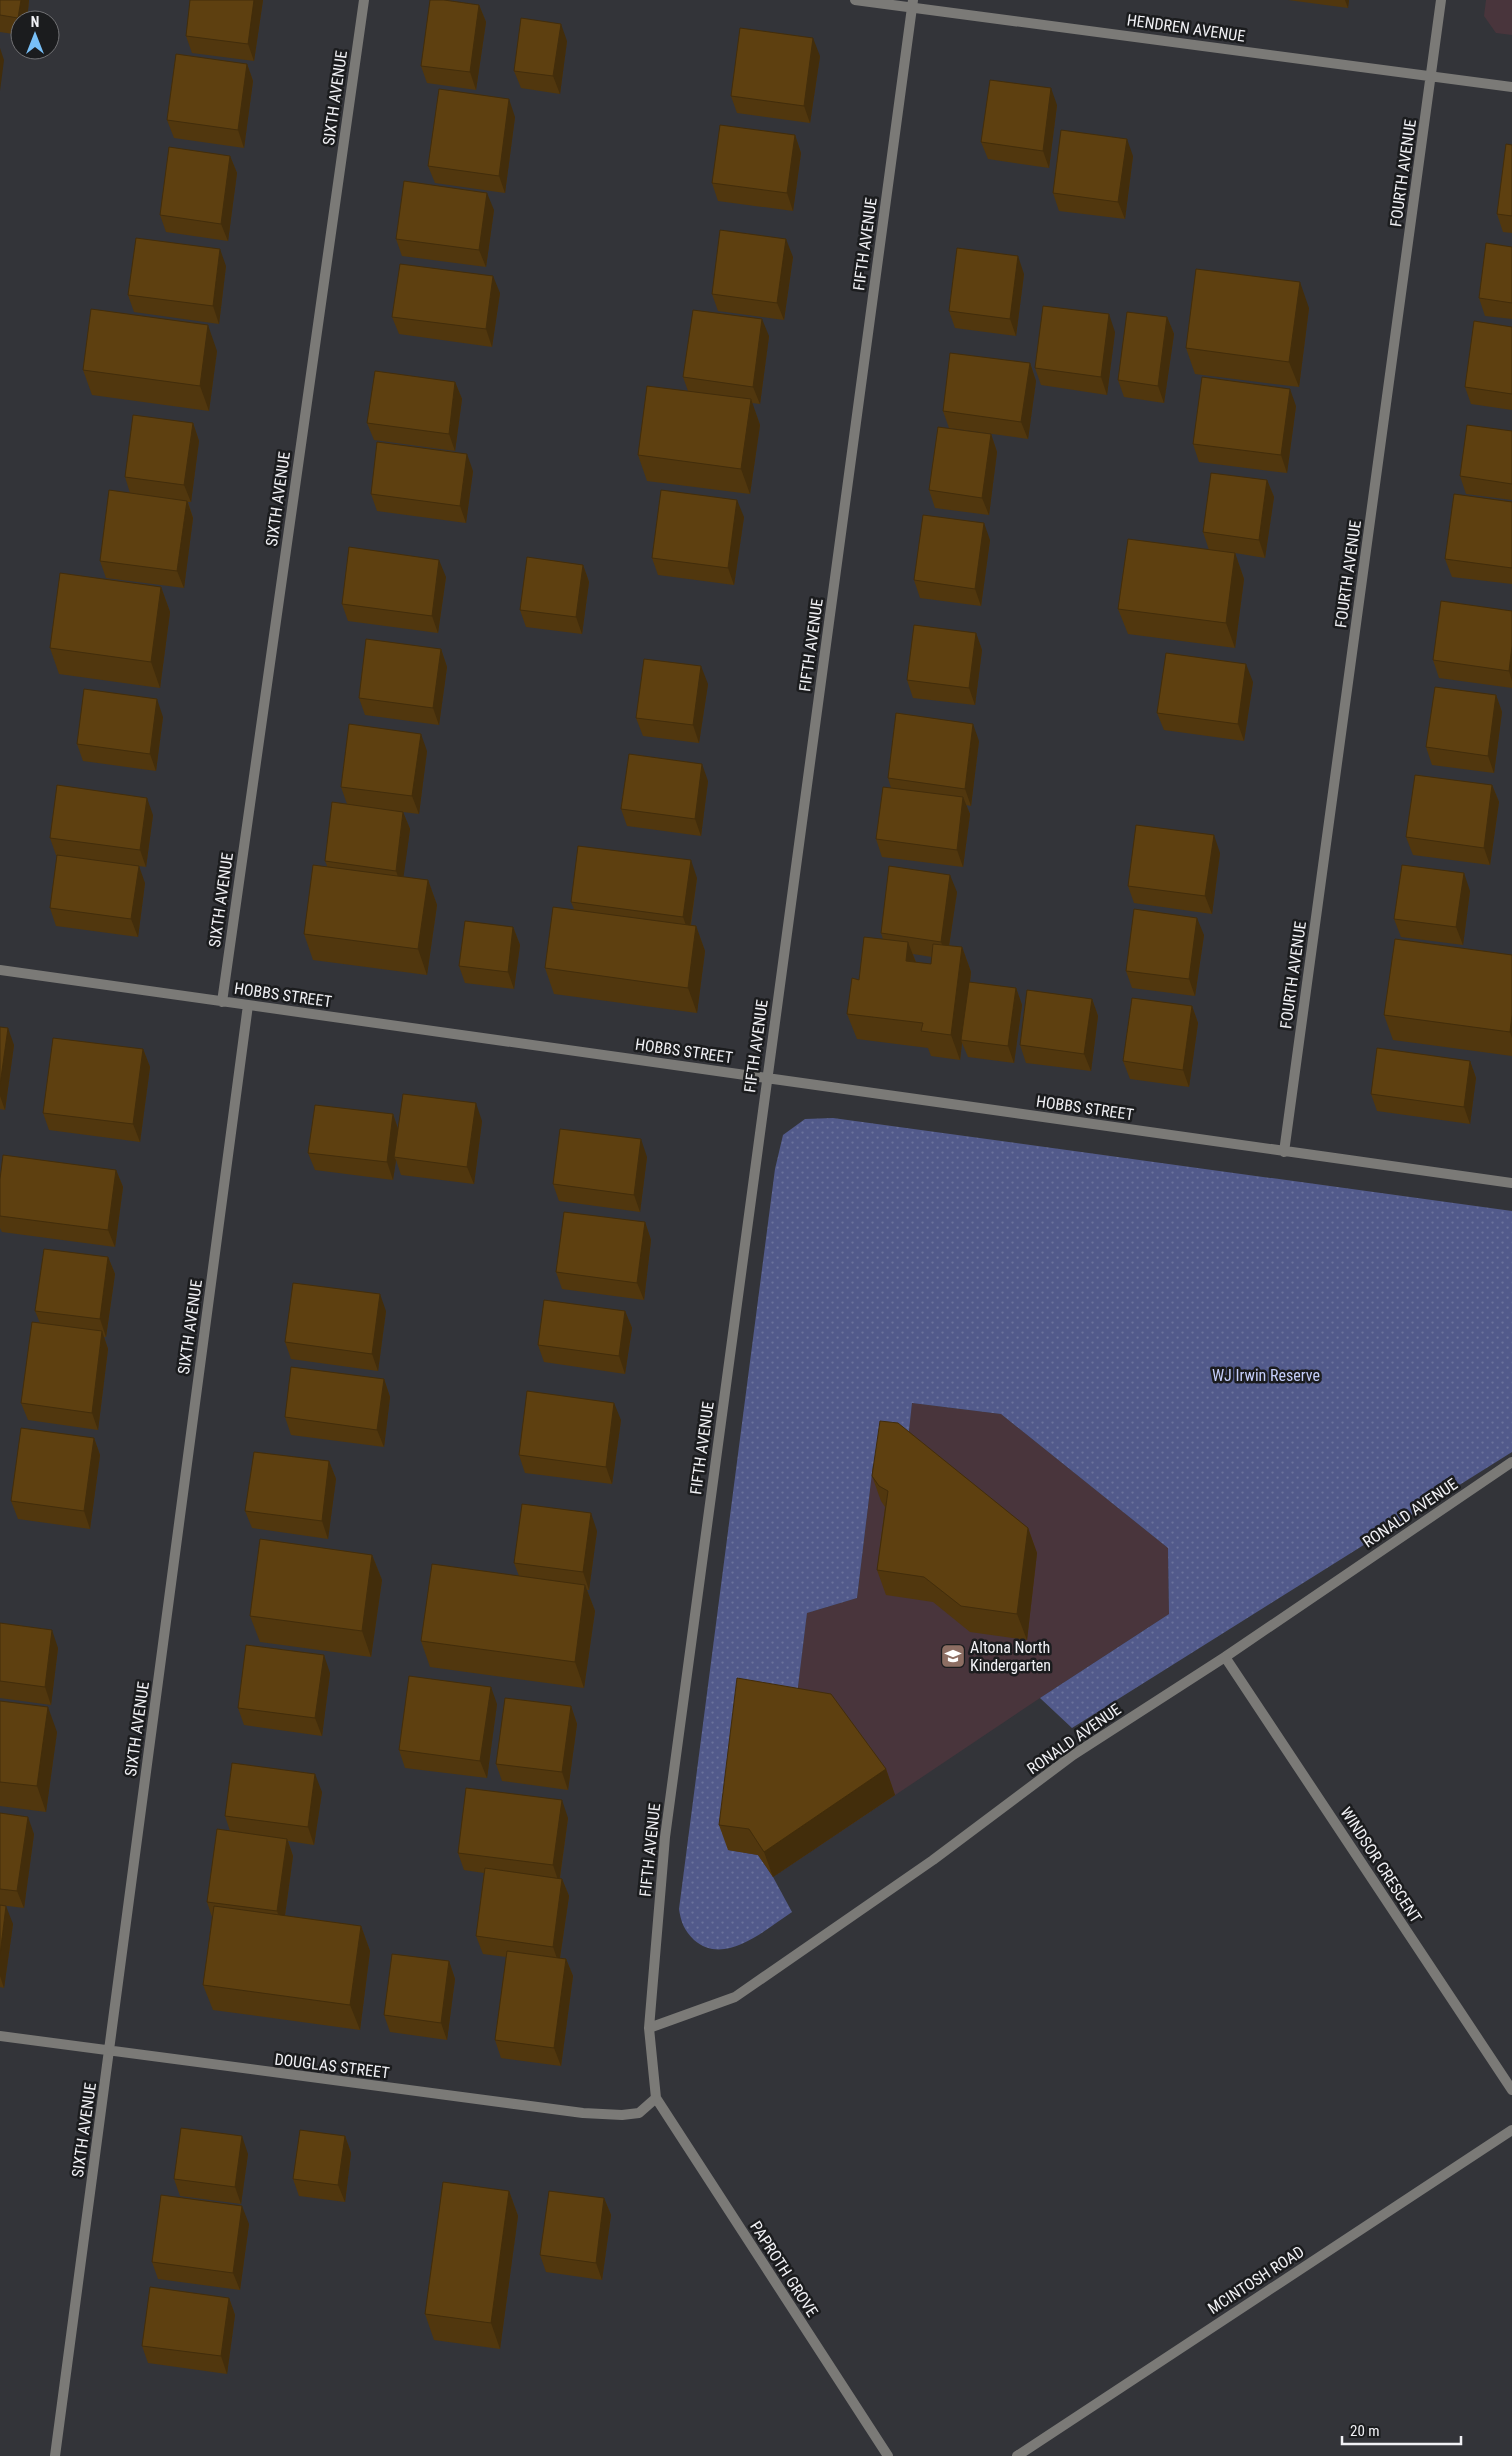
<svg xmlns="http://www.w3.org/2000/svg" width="1512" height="2456" viewBox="0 0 1512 2456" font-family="'Roboto Condensed',sans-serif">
<defs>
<pattern id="grass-dots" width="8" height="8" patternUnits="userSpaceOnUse" patternTransform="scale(1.25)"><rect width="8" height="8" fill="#525a8b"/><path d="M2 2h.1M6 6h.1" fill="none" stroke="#6b729c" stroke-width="1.8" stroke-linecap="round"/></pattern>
</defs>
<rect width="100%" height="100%" fill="#333439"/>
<path fill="#49353c" d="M1486,0H1512V35L1496,33L1484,16Z
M912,1403L1001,1414L1168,1548L1169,1614L1040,1698L773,1877L758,1855L728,1850L795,1710L807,1613L857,1598L873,1465L907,1448Z"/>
<path fill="url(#grass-dots)" d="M833,1118L1512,1211V1452L1072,1728L1040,1698L1169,1614L1168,1548L1001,1414L912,1403L907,1449L873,1465L857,1598L807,1613L795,1711L728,1850L758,1855L773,1877L792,1912C766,1929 725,1967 694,1940C684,1930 681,1922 679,1909L775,1169L783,1135L805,1119Z"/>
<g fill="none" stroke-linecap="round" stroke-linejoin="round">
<path stroke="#7b7a77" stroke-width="10" d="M855,0L1512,87
M0,970L1512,1183
M222,1002L364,0
M1284,1152L1441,0
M1225,1657L1512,2090
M649,2028L735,1997L933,1860L1073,1755L1225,1657L1512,1462
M0,2036L583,2113L622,2115L639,2113L656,2098
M55,2456L248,1005
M888,2456L656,2098L649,2028L665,1837L913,0
M1017,2456L1512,2130"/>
</g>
<path fill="#51370e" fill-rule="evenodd" d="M0,0H29L27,20H20V35L0,32Z
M263,0L254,61L192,53L186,36Z
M1288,0H1349L1348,8Z
M479,5L486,22L476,90L427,83L421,66Z
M567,41L560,94L521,88L514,71Z
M820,56L810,123L737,113L731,96Z
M247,64L253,81L244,148L174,138L167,120Z
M1057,105L1049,168L988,159L981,142Z
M515,117L505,193L435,183L428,166Z
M795,135L801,153L793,211L718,201L712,183Z
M1512,145V233L1503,232L1497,214Z
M230,156L237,173L228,241L166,232L160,215Z
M1133,156L1125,219L1059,211L1053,193Z
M494,210L486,267L402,256L396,239Z
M1512,247V319L1485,316L1479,298Z
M793,257L784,320L718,311L712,294Z
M226,266L219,324L134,312L128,295Z
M1024,274L1016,336L955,328L949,311Z
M500,293L492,347L399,334L392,317Z
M1309,308L1299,387L1195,374L1186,348Z
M1167,317L1174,334L1164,403L1124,397L1118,380Z
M1512,327V410L1471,404L1465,387Z
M1115,332L1107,395L1041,385L1035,368Z
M769,336L760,404L752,403L760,425L750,494L647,481L638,455L688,391L683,377Z
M217,351L209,411L92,395L83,370Z
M1030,363L1036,381L1028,439L949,428L943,411Z
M455,382L462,399L455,451L374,440L367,423Z
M1296,406L1287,473L1199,462L1193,444Z
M193,423L199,441L191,502H188L193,518L184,588L106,578L100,561L130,493L125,477Z
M1512,431V500L1466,494L1460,476Z
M991,434L997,452L989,515L935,508L929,490Z
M473,471L466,523L377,511L371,494Z
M1267,480L1274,497L1265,558L1235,553L1244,579L1235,648L1128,634L1118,609L1209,550L1203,532Z
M1512,502V584L1452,577L1445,559Z
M744,517L734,585L658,575L652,558Z
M990,540L981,606L920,598L914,580Z
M583,565L589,582L582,634L526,627L520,610Z
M446,577L438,633L348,621L342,604Z
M161,587L170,612L160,688L59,674L50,648Z
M1512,611V688L1439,678L1433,660Z
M976,633L982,650L975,705L913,698L907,680Z
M441,649L447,667L439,725L365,715L359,698Z
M1253,682L1244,741L1164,730L1157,713Z
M708,684L699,743L643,736L636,718Z
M1496,695L1502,712L1494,773L1432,765L1426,747Z
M163,717L156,771L83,761L77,744Z
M979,741L971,806L966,805L970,814L963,867L882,857L876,839L891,788L888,778Z
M427,751L419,814L403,812L410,829L403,877L428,880L437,905L427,975L313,960L304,934L327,866L325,861L347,804L341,787Z
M708,781L701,836L627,826L621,809Z
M1492,785L1499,802L1490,865L1413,855L1406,837Z
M153,815L146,867L131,865L145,883L138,937L56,926L50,908L57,855H56L50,838Z
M1220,853L1212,914L1134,903L1128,886Z
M697,878L691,925L696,926L705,951L697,1013L554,994L545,968L574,909L571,902Z
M1470,891L1463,945L1401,937L1394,919Z
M957,892L949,946L962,947L971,972L970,982L1016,988L1022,1005L1014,1063L968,1057L962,1043L960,1060L931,1056L928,1048L857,1039L847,1014L859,980L883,939L881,933ZM913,954L932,957L931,964L916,962Z
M513,927L520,945L514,989L465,983L459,966Z
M1204,935L1195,996L1132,988L1126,971Z
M1512,955V1056L1393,1040L1384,1015Z
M1092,999L1098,1016L1091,1071L1026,1063L1020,1045Z
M1192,1006L1198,1023L1189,1087L1130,1079L1123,1061Z
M0,1027L14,1045L5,1110L0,1109Z
M143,1049L150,1067L140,1142L49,1130L43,1113Z
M1470,1061L1476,1078L1470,1124L1377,1111L1371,1094Z
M393,1114L398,1129L482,1121L474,1184L401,1175L396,1160L393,1180L315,1170L308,1153Z
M647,1157L640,1212L559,1201L553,1184Z
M116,1170L123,1187L115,1247L2,1232L0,1228V1179Z
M645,1222L651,1240L644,1300L562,1289L556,1272Z
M108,1257L115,1274L106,1337H104L108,1349L98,1430L28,1420L21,1403L40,1323L35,1311Z
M386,1311L378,1371L291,1359L285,1342Z
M625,1311L632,1328L625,1374L544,1362L538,1345Z
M384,1379L390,1397L384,1447L291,1435L285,1417Z
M621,1420L612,1484L525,1473L519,1455Z
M94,1438L100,1455L90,1529L18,1519L11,1501Z
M329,1461L336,1479L328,1539L252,1528L245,1511Z
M872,1476L1028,1528L1037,1553L1027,1640L970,1632L933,1602L886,1595L877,1570L885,1507L881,1501Z
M597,1531L589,1590H587L595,1611L584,1688L430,1667L421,1641L519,1576L514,1563Z
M372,1555L382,1580L371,1657L260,1642L250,1616Z
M0,1623L58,1648L51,1705L0,1698Z
M330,1673L322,1736L244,1725L238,1708Z
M0,1701L57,1732L46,1812L0,1806Z
M497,1704L487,1778L405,1768L399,1750Z
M571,1706L577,1724L568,1790L502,1781L496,1764Z
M886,1769L895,1795L773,1877L758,1855L728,1850L719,1825Z
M322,1792L314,1845L288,1841L293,1856L285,1916L361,1926L370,1951L360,2030L213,2010L203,1985L212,1917L207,1902L230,1831L225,1816Z
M0,1813L34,1834L24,1908L0,1905Z
M568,1818L560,1878L562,1879L569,1896L560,1958L566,1959L573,1976L561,2066L501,2058L495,2040L506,1957L483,1954L476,1936L484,1873L464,1870L458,1853Z
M0,1905L13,1924L4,1988L0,1987Z
M449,1961L455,1979L447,2040L390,2032L384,2015Z
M345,2136L351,2153L345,2202L299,2196L293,2179Z
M248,2154L241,2204L180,2196L174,2179Z
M509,2191L518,2216L500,2349L434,2340L425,2314Z
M604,2198L611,2215L602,2280L546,2272L540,2255Z
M249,2224L240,2290L158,2279L152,2262Z
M229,2298L235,2315L227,2374L148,2363L142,2346Z"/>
<path fill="#422d0b" d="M21,0H29L27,20H20V23L18,18Z
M254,0H263L254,61L248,44Z
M1345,0H1349L1348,8Z
M479,5L486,22L476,90L470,72Z
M561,24L567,41L560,94L553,76Z
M813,38L820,56L810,123L804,106Z
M0,48L4,60L0,91Z
M247,64L253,81L244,148L238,130Z
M1051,88L1057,105L1049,168L1043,151Z
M509,99L515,117L505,193L499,176Z
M795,135L801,153L793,211L787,193Z
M1127,139L1133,156L1125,219L1118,202Z
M230,156L237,173L228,241L221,224Z
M487,193L494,210L486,267L479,250Z
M786,239L793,257L784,320L777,303Z
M220,249L226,266L219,324L213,306Z
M1018,256L1024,274L1016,336L1010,319Z
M493,276L500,293L492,347L486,329Z
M1300,282L1309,308L1299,387L1289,362Z
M1109,314L1115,332L1107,395L1101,377Z
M1167,317L1174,334L1164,403L1158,386Z
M762,319L769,336L760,404L753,387Z
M208,325L217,351L209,411L200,386Z
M1030,363L1036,381L1028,439L1021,422Z
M455,382L462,399L455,451L449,434Z
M1290,389L1296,406L1287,473L1281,455Z
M751,399L760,425L750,494L741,469Z
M193,423L199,441L191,502L184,485Z
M991,434L997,452L989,515L982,498Z
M467,454L473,471L466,523L460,506Z
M1267,480L1274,497L1265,558L1259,540Z
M737,500L744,517L734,585L728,568Z
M187,501L193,518L184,588L177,571Z
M984,523L990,540L981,606L975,589Z
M1235,553L1244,579L1235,648L1226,623Z
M439,560L446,577L438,633L432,616Z
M583,565L589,582L582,634L576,617Z
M161,587L170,612L160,688L151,662Z
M976,633L982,650L975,705L969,688Z
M1512,646V681L1509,671Z
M441,649L447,667L439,725L433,708Z
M1246,664L1253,682L1244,741L1238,724Z
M701,666L708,684L699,743L693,725Z
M1496,695L1502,712L1494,773L1488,756Z
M157,699L163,717L156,771L150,754Z
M973,724L979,741L971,806L965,789Z
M421,734L427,751L419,814L412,796Z
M702,764L708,781L701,836L695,819Z
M1492,785L1499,802L1490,865L1484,848Z
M963,797L970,814L963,867L957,850Z
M147,798L153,815L146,867L140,850Z
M403,812L410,829L402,888L396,871Z
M1214,835L1220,853L1212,914L1205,896Z
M691,860L697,878L689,934L683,917Z
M139,866L145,883L138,937L131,919Z
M1464,873L1470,891L1463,945L1456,927Z
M950,875L957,892L947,959L941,942Z
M428,880L437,905L427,975L418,949Z
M1197,918L1204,935L1195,996L1189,979Z
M696,926L705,951L697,1013L688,988Z
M513,927L520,945L514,989L508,972Z
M908,942L918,968L906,961Z
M962,947L971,972L963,1040H961L962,1043L960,1060L951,1035Z
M1016,988L1022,1005L1014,1063L1008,1046Z
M1092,999L1098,1016L1091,1071L1084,1054Z
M1192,1006L1198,1023L1189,1087L1183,1070Z
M1512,1015V1038L1510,1032Z
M8,1028L14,1045L5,1110L0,1096V1085Z
M143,1049L150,1067L140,1142L133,1124Z
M1470,1061L1476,1078L1470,1124L1464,1107Z
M476,1103L482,1121L474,1184L467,1167Z
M393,1114L399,1132L394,1157L396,1160L393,1180L387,1162Z
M641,1139L647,1157L640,1212L634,1195Z
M116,1170L123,1187L115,1247L108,1230Z
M645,1222L651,1240L644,1300L637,1283Z
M108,1257L115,1274L106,1337L100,1319Z
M380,1294L386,1311L378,1371L372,1354Z
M625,1311L632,1328L625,1374L619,1356Z
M102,1331L108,1349L98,1430L92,1413Z
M384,1379L390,1397L384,1447L377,1430Z
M614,1403L621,1420L612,1484L606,1467Z
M94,1438L100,1455L90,1529L84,1511Z
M329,1461L336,1479L328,1539L322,1521Z
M591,1513L597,1531L589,1590L583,1572Z
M1028,1528L1037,1553L1027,1640L1017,1614Z
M372,1555L382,1580L371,1657L362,1631Z
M585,1585L595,1611L584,1688L575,1662Z
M52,1630L58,1648L51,1705L45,1687Z
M324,1655L330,1673L322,1736L315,1718Z
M491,1687L497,1704L487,1778L480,1761Z
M571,1706L577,1724L568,1790L562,1772Z
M48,1707L57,1732L46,1812L37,1786Z
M886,1769L895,1795L773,1877L764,1852Z
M315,1774L322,1792L314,1845L308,1827Z
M562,1800L568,1818L559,1883L553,1865Z
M28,1817L34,1834L24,1908L17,1891Z
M287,1839L293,1856L283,1929L277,1911Z
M562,1879L569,1896L559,1964L553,1947Z
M6,1906L13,1924L4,1988L0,1976V1955Z
M361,1926L370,1951L360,2030L350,2005Z
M566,1959L573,1976L561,2066L554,2048Z
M449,1961L455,1979L447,2040L441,2023Z
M242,2136L248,2154L241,2204L235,2187Z
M345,2136L351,2153L345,2202L338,2185Z
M509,2191L518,2216L500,2349L491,2323Z
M604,2198L611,2215L602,2280L596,2263Z
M242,2206L249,2224L240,2290L233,2273Z
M229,2298L235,2315L227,2374L221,2356Z"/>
<path fill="#5e4010" stroke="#422d0b" d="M0,0H21L18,18L0,15Z
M190,0H254L248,44L186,36Z
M430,0H444L479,5L470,72L421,66Z
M521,18L561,24L553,76L514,71Z
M740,28L813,38L804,106L731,96Z
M176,54L247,64L238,130L167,120Z
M990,80L1051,88L1043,151L981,142Z
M439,89L509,99L499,176L428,166Z
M720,125L795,135L787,193L712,183Z
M1061,130L1127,139L1118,202L1053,193Z
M1506,144L1512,145V216L1497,214Z
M169,147L230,156L221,224L160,215Z
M404,181L487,193L479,250L396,239Z
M720,230L786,239L777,303L712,294Z
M136,238L220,249L213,306L128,295Z
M1486,243L1512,247V303L1479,298Z
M957,248L1018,256L1010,319L949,311Z
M400,264L493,276L486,329L392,317Z
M1196,269L1300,282L1289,362L1186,348Z
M1043,306L1109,314L1101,377L1035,368Z
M91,309L208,325L200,386L83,370Z
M693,310L762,319L753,387L683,377Z
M1127,312L1167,317L1158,386L1118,380Z
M1474,321L1512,327V394L1465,387Z
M950,353L1030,363L1021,422L943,411Z
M375,371L455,382L449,434L367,423Z
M1202,377L1290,389L1281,455L1193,444Z
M647,386L751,399L741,469L638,455Z
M133,415L193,423L184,485L125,477Z
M1467,425L1512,431V484L1460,476Z
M938,427L991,434L982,498L929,490Z
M377,442L467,454L460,506L371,494Z
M1211,473L1267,480L1259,540L1203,532Z
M109,490L187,501L177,571L100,561Z
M661,490L737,500L728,568L652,558Z
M1454,494L1512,502V568L1445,559Z
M923,515L984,523L975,589L914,580Z
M1128,539L1235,553L1226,623L1118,609Z
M349,547L439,560L432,616L342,604Z
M527,557L583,565L576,617L520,610Z
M60,573L161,587L151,662L50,648Z
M1441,601L1512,611V646L1509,671L1433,660Z
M914,625L976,633L969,688L907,680Z
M366,639L441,649L433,708L359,698Z
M1166,653L1246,664L1238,724L1157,713Z
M644,659L701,666L693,725L636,718Z
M1435,687L1496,695L1488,756L1426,747Z
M84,689L157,699L150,754L77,744Z
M896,713L973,724L965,789L888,778Z
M349,724L421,734L412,796L341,787Z
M629,754L702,764L695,819L621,809Z
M1415,775L1492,785L1484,848L1406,837Z
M57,785L147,798L140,850L50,838Z
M883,787L963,797L957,850L876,839Z
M332,802L403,812L396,871L325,861Z
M1136,825L1214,835L1205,896L1128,886Z
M578,846L691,860L683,917L571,902Z
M57,855L139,866L131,919L50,908Z
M313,865L428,880L418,949L304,934Z
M1402,865L1464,873L1456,927L1394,919Z
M889,866L950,875L941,942L881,933Z
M553,907L696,926L688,988L545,968Z
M1134,909L1197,918L1189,979L1126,971Z
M465,921L513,927L508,972L459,966Z
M864,937L908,942L906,961L931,964L933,944L962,947L951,1035L921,1031L923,1023L847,1014L852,978L859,980Z
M1395,939L1512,955V1015L1510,1032L1384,1015Z
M969,982L1016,988L1008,1046L961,1040Z
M1027,990L1092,999L1084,1054L1020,1045Z
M1132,998L1192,1006L1183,1070L1123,1061Z
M0,1027L8,1028L0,1085Z
M53,1038L143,1049L133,1124L43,1113Z
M1377,1048L1470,1061L1464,1107L1371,1094Z
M403,1094L476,1103L467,1167L394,1157Z
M315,1105L393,1114L387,1162L308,1153Z
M560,1129L641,1139L634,1195L553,1184Z
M3,1155L116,1170L108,1230L0,1216V1179Z
M564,1212L645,1222L637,1283L556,1272Z
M44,1249L108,1257L100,1319L35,1311Z
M293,1283L380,1294L372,1354L285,1342Z
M544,1300L625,1311L619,1356L538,1345Z
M32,1322L102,1331L92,1413L21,1403Z
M291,1367L384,1379L377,1430L285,1417Z
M527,1391L614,1403L606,1467L519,1455Z
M880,1421L898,1423L1028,1528L1017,1614L961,1606L924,1577L877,1570L888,1491L879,1486L872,1476Z
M21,1428L94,1438L84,1511L11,1501Z
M254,1452L329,1461L322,1521L245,1511Z
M522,1504L591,1513L583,1572L514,1563Z
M260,1539L372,1555L362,1631L250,1616Z
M432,1564L585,1585L575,1662L421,1641Z
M0,1623L52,1630L45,1687L0,1681Z
M246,1645L324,1655L315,1718L238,1708Z
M409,1676L491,1687L480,1761L399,1750Z
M737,1678L831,1694L886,1769L764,1852L749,1829L719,1825Z
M505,1698L571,1706L562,1772L496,1764Z
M0,1701L48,1707L37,1786L0,1782Z
M232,1763L315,1774L308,1827L225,1816Z
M466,1788L562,1800L553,1865L458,1853Z
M0,1813L28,1817L17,1891L0,1889Z
M217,1829L287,1839L277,1911L207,1902Z
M485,1868L562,1879L553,1947L476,1936Z
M0,1905L6,1906L0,1955Z
M214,1906L361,1926L350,2005L203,1985Z
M507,1951L566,1959L554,2048L495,2040Z
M392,1954L449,1961L441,2023L384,2015Z
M181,2128L242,2136L235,2187L174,2179Z
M300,2130L345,2136L338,2185L293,2179Z
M443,2182L509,2191L491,2323L425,2314Z
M549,2191L604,2198L596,2263L540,2255Z
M161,2195L242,2206L233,2273L152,2262Z
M150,2287L229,2298L221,2356L142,2346Z"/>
<defs>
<symbol id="school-square" viewBox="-11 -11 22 22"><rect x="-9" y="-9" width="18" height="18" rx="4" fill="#8d6e63" stroke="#1b1c1e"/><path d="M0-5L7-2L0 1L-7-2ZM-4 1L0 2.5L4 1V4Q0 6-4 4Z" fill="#fff"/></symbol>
</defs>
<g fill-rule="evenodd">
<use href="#school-square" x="939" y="1642" width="28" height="28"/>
</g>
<g text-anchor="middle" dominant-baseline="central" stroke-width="5" stroke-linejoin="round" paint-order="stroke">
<g font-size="16" fill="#f1f1f5" stroke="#1b1c1e">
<text transform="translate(1186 28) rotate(8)">HENDREN AVENUE</text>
<text transform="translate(335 98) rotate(-82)">SIXTH AVENUE</text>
<text transform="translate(1403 173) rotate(-82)">FOURTH AVENUE</text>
<text transform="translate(865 244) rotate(-82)">FIFTH AVENUE</text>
<text transform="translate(278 499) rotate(-82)">SIXTH AVENUE</text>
<text transform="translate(1348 574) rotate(-82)">FOURTH AVENUE</text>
<text transform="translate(811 645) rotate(-82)">FIFTH AVENUE</text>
<text transform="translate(221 900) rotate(-82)">SIXTH AVENUE</text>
<text transform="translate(1293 975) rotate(-82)">FOURTH AVENUE</text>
<text transform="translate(283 995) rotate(8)">HOBBS STREET</text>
<text transform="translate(756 1046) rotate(-82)">FIFTH AVENUE</text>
<text transform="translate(684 1051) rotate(8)">HOBBS STREET</text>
<text transform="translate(1085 1108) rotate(8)">HOBBS STREET</text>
<text transform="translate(190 1327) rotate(-82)">SIXTH AVENUE</text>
<text transform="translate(702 1448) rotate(-82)">FIFTH AVENUE</text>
<text transform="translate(1410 1513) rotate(-34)">RONALD AVENUE</text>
<text transform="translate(137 1729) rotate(-82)">SIXTH AVENUE</text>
<text transform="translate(1074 1739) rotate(-35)">RONALD AVENUE</text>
<text transform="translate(650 1850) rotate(-84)">FIFTH AVENUE</text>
<text transform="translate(1381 1865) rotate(57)">WINDSOR CRESCENT</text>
<text transform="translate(332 2066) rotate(7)">DOUGLAS STREET</text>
<text transform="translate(84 2130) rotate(-82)">SIXTH AVENUE</text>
<text transform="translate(784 2269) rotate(57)">PAPROTH GROVE</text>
<text transform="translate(1256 2280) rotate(-33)">MCINTOSH ROAD</text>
</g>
<g font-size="16" fill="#c6cffb" stroke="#1b1c1e">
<text x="1266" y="1375">WJ Irwin Reserve</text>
</g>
<g font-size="16" fill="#f1f1f5" stroke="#1b1c1e" text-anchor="start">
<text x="970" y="1647">Altona North<tspan x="970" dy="18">Kindergarten</tspan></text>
</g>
</g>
<g transform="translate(35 35)"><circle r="24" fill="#1b1c1e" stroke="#717174"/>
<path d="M0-4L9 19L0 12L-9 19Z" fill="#78bff7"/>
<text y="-8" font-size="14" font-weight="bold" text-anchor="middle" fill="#f1f1f5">N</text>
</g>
<path d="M1342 2436v8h119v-8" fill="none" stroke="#f1f1f5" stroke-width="2.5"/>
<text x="1350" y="2436" font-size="15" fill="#f1f1f5" stroke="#1b1c1e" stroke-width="4" paint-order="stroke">20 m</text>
</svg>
